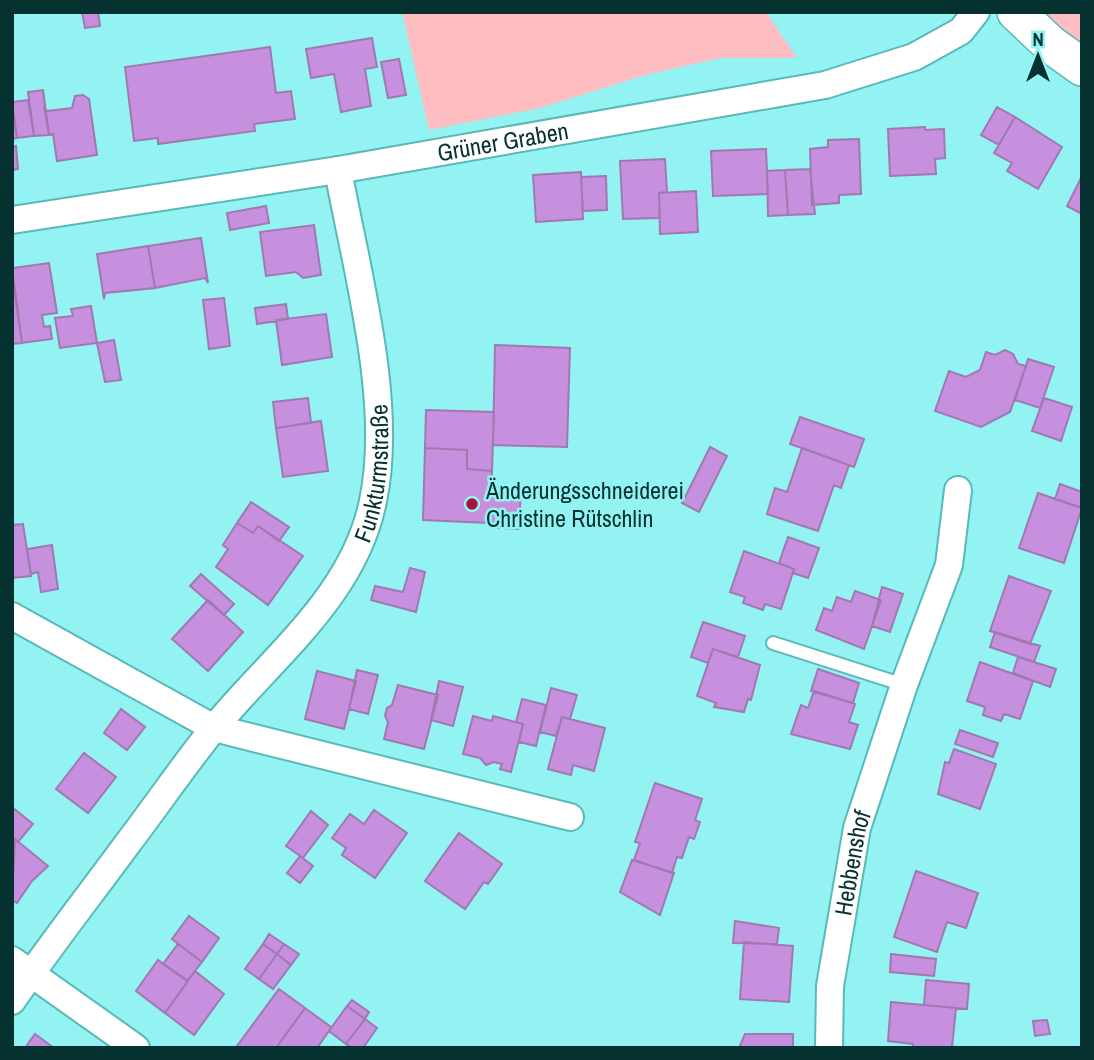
<svg xmlns="http://www.w3.org/2000/svg" width="1094" height="1060" viewBox="0 0 1094 1060" font-family="'Archivo Narrow',sans-serif">
<rect width="100%" height="100%" fill="#93f3f2"/>
<path fill="#fdbdc1" d="M402,12H766L797,58H721L649,74L540,108L429,130Z
M1038,12H1082V49Z"/>
<path fill="#c690df" stroke="#9f79b0" stroke-width="2" d="M82,12H98L100,26L85,28Z
M372,38L377,67L365,69L371,106L341,112L334,74L311,78L306,49Z
M270,47L276,93L291,91L295,119L254,124L255,131L158,144V138L134,141L125,67Z
M399,59L406,95L388,98L381,62Z
M43,90L49,135L34,136L28,92Z
M83,95L89,99L97,155L57,161L53,134L49,135L44,106L47,111L72,108L75,96Z
M28,100L34,136L17,138L12,102Z
M12,105L17,138L12,139Z
M997,107L1015,117L999,145L981,135Z
M1015,117L1062,147L1038,189L1007,171L1012,163L994,153Z
M925,127V130L944,129L945,158L935,159L936,174L890,176L888,129Z
M859,139L861,194L839,195V203L812,205L810,149L828,147V140Z
M16,146L18,169L12,170V147Z
M766,149L768,194L713,196L711,151Z
M665,159L667,192L659,193L660,218L623,219L620,161Z
M810,169L815,214L788,215L785,170Z
M785,170L788,215L768,216L767,171Z
M581,172L583,219L536,222L533,175Z
M606,176L607,210L583,211L581,177Z
M1082,176V214L1067,206Z
M696,191L698,232L660,234L659,193Z
M266,206L269,223L230,230L227,213Z
M314,225L321,275L303,278L296,272L266,276L260,232Z
M201,238L208,283L205,278L155,288L148,246Z
M148,246L155,288L105,293L104,299L97,254Z
M49,263L57,313L42,315L44,327L50,326L52,339L22,343L12,268Z
M12,274L22,343L12,344Z
M224,298L230,346L209,349L203,300Z
M286,304L288,319L257,324L255,308Z
M91,306L97,343L60,348L55,318L73,316L71,309Z
M326,314L332,357L282,365L276,320Z
M114,340L121,380L105,382L97,343Z
M495,345L570,348L567,447L493,445Z
M1005,350L1013,354L1018,364L1026,366L1010,412L981,427L935,411L949,371L966,377L980,370L986,352L995,355Z
M1028,359L1054,367L1040,408L1015,400Z
M308,398L311,423L276,428L273,402Z
M1044,398L1072,407L1061,441L1032,431Z
M426,410L494,412L492,471L467,469V450L425,448Z
M800,417L864,439L854,467L790,444Z
M321,421L328,471L283,477L276,428Z
M710,447L727,456L699,512L682,503Z
M425,448L467,450V469L492,471L491,487L521,488L519,529L489,527V523L423,520Z
M802,448L849,465L841,488L834,485L818,531L767,514L775,488L787,492Z
M1060,484L1082,492V508L1055,499Z
M1038,493L1082,508L1064,563L1019,548Z
M251,502L289,527L279,541L258,526L253,533L237,523Z
M237,523L253,533L258,526L303,556L268,605L216,567L228,549L223,545Z
M23,524L31,576L12,578V525Z
M788,537L819,548L808,578L793,573L794,569L779,563Z
M52,545L58,589L41,592L38,572L31,574L27,549Z
M744,551L794,569L781,609L765,604L763,610L743,603L745,597L730,592Z
M410,568L425,572L416,612L371,600L375,586L403,592Z
M201,574L234,604L224,615L190,586Z
M1009,576L1051,591L1030,644L990,631Z
M882,587L903,594L890,632L872,626Z
M855,591L881,600L864,649L816,630L824,608L832,611L837,597L851,602Z
M208,600L243,632L208,671L172,639Z
M703,622L745,636L738,657L713,649L708,663L691,657Z
M995,632L1040,646L1034,662L990,647Z
M713,649L760,665L751,700L748,699L744,712L714,707L716,703L697,696Z
M1018,657L1056,669L1050,687L1013,673Z
M980,662L1033,681L1020,719L1004,714L1001,721L983,715L985,707L967,701Z
M818,669L859,683L853,703L811,691Z
M357,670L378,675L368,714L349,709Z
M317,671L356,681L344,729L305,719Z
M439,681L463,687L453,726L431,720Z
M398,685L438,695L424,749L384,739L388,722L385,716L387,708L392,705Z
M551,688L577,695L570,719L562,717L556,736L540,732Z
M814,691L855,704L849,722L858,725L850,749L791,734L801,705L808,708Z
M522,699L546,705L536,746L519,742L523,724L516,722Z
M121,709L145,727L127,750L104,733Z
M473,716L492,721L493,716L523,724L511,772L500,769L502,764L494,762L486,765L480,758L463,754Z
M562,717L605,728L594,771L573,765L571,775L548,769Z
M960,730L998,743L993,757L955,744Z
M954,749L996,764L980,809L938,794L945,762L949,763Z
M84,753L116,777L88,813L56,789Z
M655,783L702,799L695,820L700,822L694,839L689,837L682,858L677,857L672,873L634,860L640,843L635,842Z
M13,808L33,824L18,842L15,839L12,843Z
M374,810L407,833L375,878L342,855L346,848L332,838L350,814L364,824Z
M311,811L328,825L303,858L286,846Z
M459,833L502,864L488,884L484,882L465,909L425,881Z
M15,839L48,866L32,881L17,903L12,900Z
M300,856L313,866L300,883L287,873Z
M632,860L674,873L660,915L620,892Z
M916,871L978,893L966,928L947,922L937,952L894,937Z
M189,916L219,938L202,962L172,939Z
M735,921L779,928L777,944L733,943Z
M269,934L284,944L277,954L263,944Z
M744,942L793,946L789,1002L740,999Z
M178,944L202,962L187,981L163,964Z
M263,944L277,954L259,979L245,969Z
M284,944L299,954L291,965L277,954Z
M277,954L291,965L273,989L259,979Z
M891,954L936,959L934,976L890,972Z
M158,960L188,981L165,1013L136,991Z
M195,971L224,994L194,1035L165,1013Z
M926,980L969,984L967,1009L924,1005Z
M279,989L305,1008L276,1048H240L237,1046Z
M352,1000L369,1012L365,1019L347,1006Z
M891,1002L956,1008L952,1047L913,1048V1044L888,1041Z
M347,1006L365,1019L346,1044L329,1031Z
M305,1008L331,1027L329,1031L317,1048H276Z
M365,1019L377,1028L363,1048H353L346,1044Z
M1047,1020L1050,1034L1035,1036L1033,1021Z
M35,1034L54,1048H25Z
M745,1034H793V1048H739Z"/>
<g fill="none" stroke-linecap="round" stroke-linejoin="round">
<defs>
<path id="lane" d="M773,643L904,685"/>
<g id="street">
<path id="s1" d="M12,220L338,170L825,85L914,57L961,31L976,12"/>
<path d="M12,616L214,728L570,817"/>
<path d="M12,960L136,1048"/>
<path id="s2" d="M12,1001C49,947 89,896 128,843C157,805 184,765 214,728C272,657 354,596 373,501C394,402 356,269 338,170"/>
<path id="s3" d="M829,1048L830,986L857,828L904,685L949,565L958,490"/>
</g>
<path id="secondary" d="M1016,12L1050,44L1082,67"/>
</defs>
<use href="#lane" stroke="#58b9b8" stroke-width="16"/>
<use href="#street" stroke="#58b9b8" stroke-width="30"/>
<use href="#secondary" stroke="#58b9b8" stroke-width="40"/>
<use href="#lane" stroke="#fff" stroke-width="12"/>
<use href="#street" stroke="#fff" stroke-width="26"/>
<use href="#secondary" stroke="#fff" stroke-width="37"/>
</g>
<circle fill="#a9123b" stroke="#93f3f2" stroke-width="2.5" cx="472" cy="504" r="7"/>
<g text-anchor="middle" dominant-baseline="central" stroke-width="5" stroke-linejoin="round" paint-order="stroke">
<g font-size="24" fill="#053231" stroke="#93f3f2">
<text stroke="none"><textPath href="#s1" startOffset="497">Grüner Graben</textPath></text>
<text stroke="none"><textPath href="#s2" startOffset="648">Funkturmstraße</textPath></text>
<text stroke="none"><textPath href="#s3" startOffset="187">Hebbenshof</textPath></text>
</g>
<g font-size="24" fill="#053231" stroke="#93f3f2" text-anchor="start">
<text x="486" y="490">Änderungsschneiderei<tspan x="486" dy="28">Christine Rütschlin</tspan></text>
</g>
</g>
<rect width="1094" height="1060" fill="none" stroke="#053231" stroke-width="28"/>
<g transform="translate(1038 56)" stroke="#93f3f2" stroke-width="5" paint-order="stroke">
<path d="M0-5L12 26L0 18L-12 26Z" fill="#053231"/>
<text y="-10" font-size="19" font-weight="bold" text-anchor="middle" fill="#053231">N</text>
</g>
</svg>
